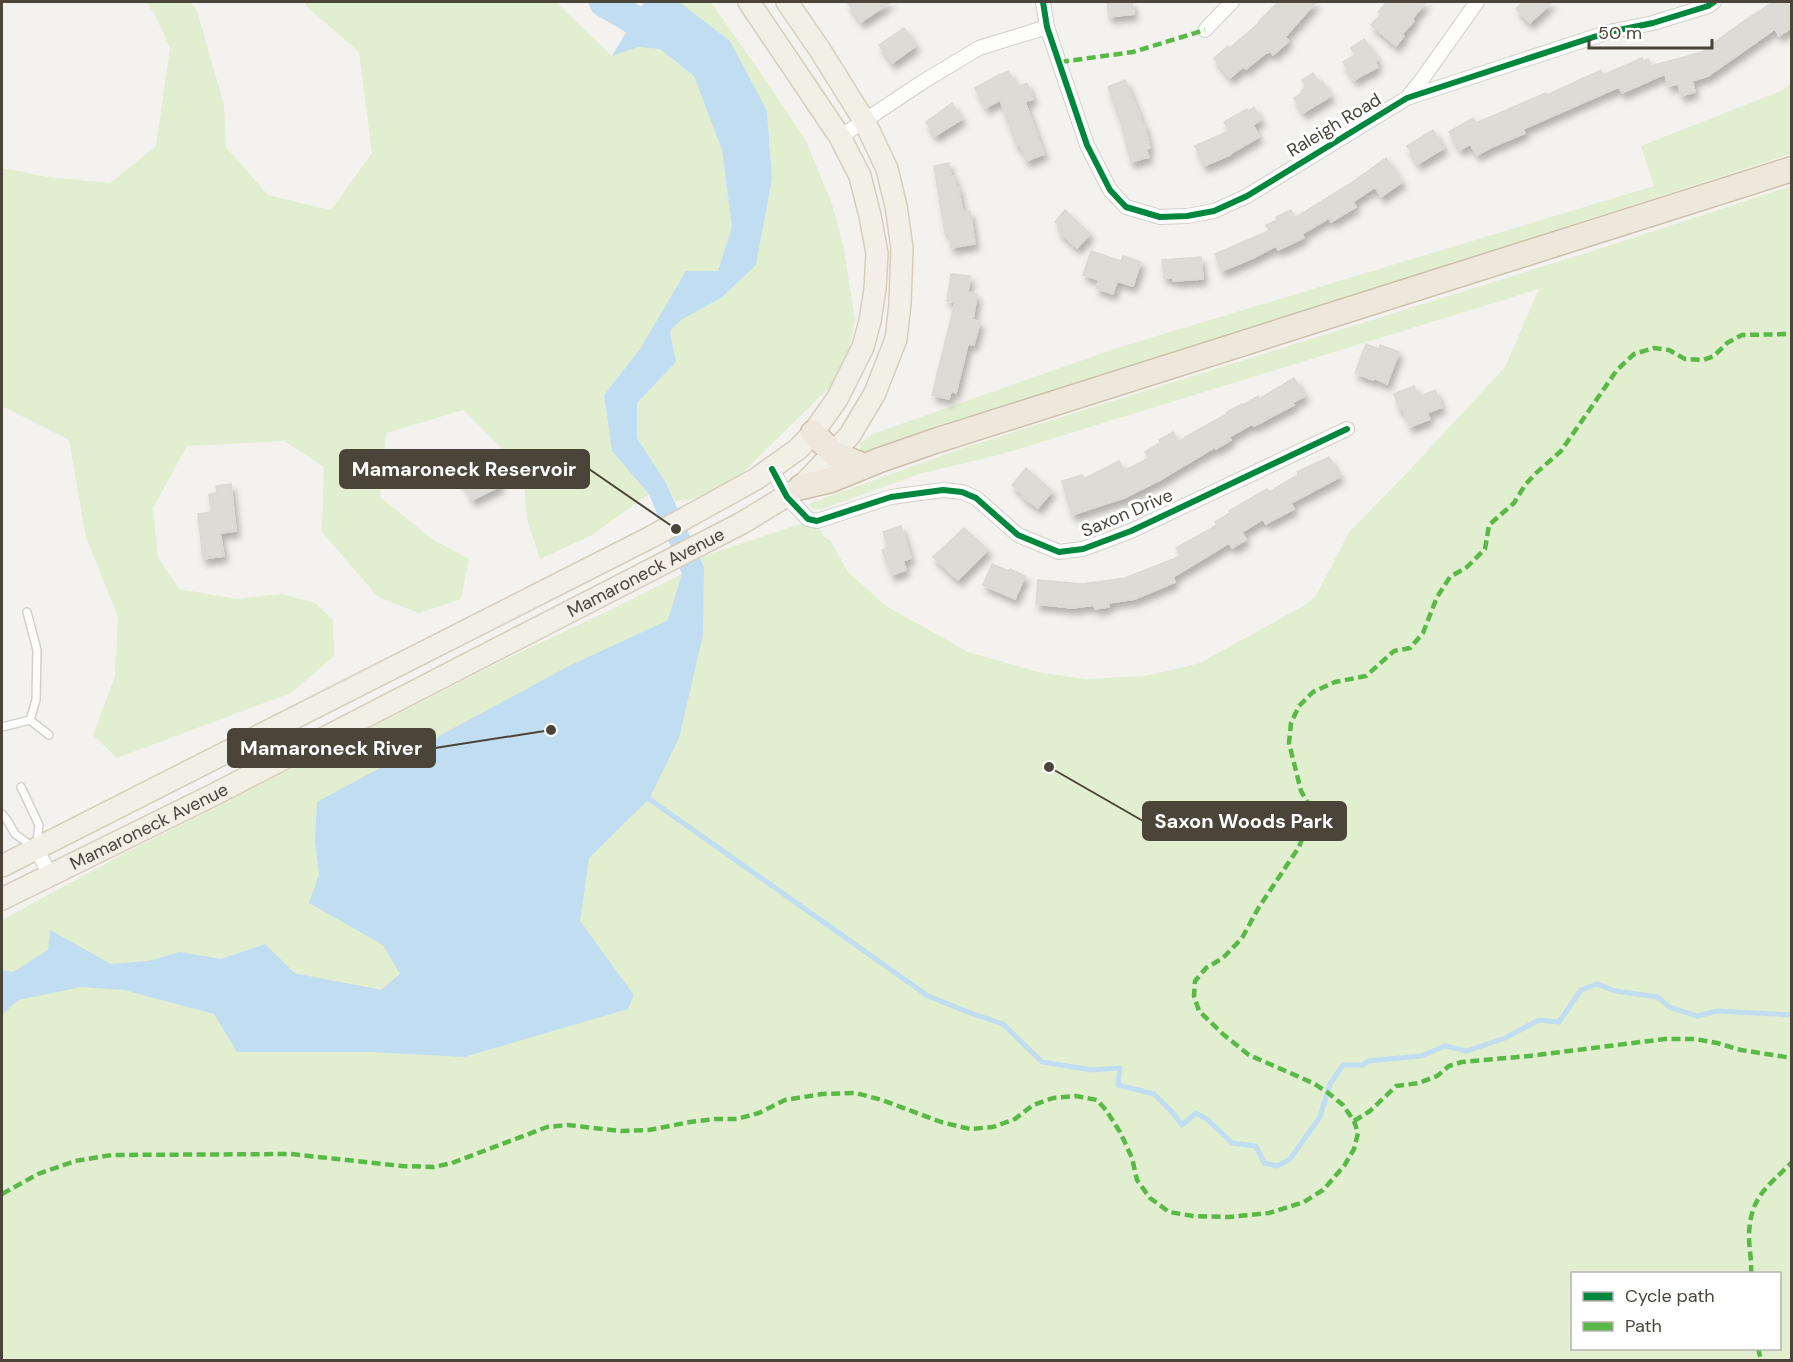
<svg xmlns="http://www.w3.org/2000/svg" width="1793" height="1362" viewBox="0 0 1793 1362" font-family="'DM Sans',sans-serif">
<defs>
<filter id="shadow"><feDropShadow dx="3.5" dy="6" stdDeviation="3" flood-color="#0004"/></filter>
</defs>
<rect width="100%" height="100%" fill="#f4f2ee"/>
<path fill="#e1eecf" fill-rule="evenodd" d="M146,2H190L197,11L224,105L226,147L268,195L331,210L372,153L359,52L306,6L305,2H557L562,8L612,56L638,47L660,49L694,76L722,150L732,227L718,271L640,349L604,395L612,451L649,494L592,535L540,559L527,519L523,469L463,410L386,433L380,497L432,539L469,559L461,599L419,613L378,597L322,532L324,467L284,441L187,446L153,508L158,558L179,589L236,599L283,594L315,603L333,620L334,656L291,693L117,758L93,735L115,676L118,617L86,537L69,440L6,408H2V168L48,177L110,183L156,146L170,48L154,13Z
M679,2H711L775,94L806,141L832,204L843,244L855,319L845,372L737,478L703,497L675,501L666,483L637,438V403L676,362L670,331L681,320L721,298L756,265L772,179L767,111Z
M1791,83V154L869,451H860V443L873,434L1114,349L1654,186L1641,146L1783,90Z
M1791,186V1360H2V920L129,851L504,660L606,612L682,574L681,578L704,567L700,557L800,524L821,530L824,537L830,540L848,572L886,606L968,652L1042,673L1086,679L1146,676L1200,663L1305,605L1316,596L1349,532L1407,473L1505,367L1539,289L999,455L919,474L822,509H813L810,507L811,503L966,447L1605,247ZM1572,1274H1780V1348H1572Z"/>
<path fill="#c0ddf1" d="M644,2H679L730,41L767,111L772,179L756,265L721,298L681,320L670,331L676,362L637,403V438L666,483L704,567L703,635L679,738L649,799L589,858L580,921L634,995L628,1009L464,1057L371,1052H237L214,1014L124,990L81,987L18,1000L2,1015V970L13,972L48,950L50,930L111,964L148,961L180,952L221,959L265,944L323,1001L367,1002L400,974L383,945L309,903L319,875L315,841L317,802L569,666L668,620L682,574L649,494L612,451L604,395L640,349L686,271H718L732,227L722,150L694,76L660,49L638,47L612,56Z"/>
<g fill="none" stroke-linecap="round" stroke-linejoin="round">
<path stroke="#c0ddf1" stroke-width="5" d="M645,796L928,996L973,1014L1003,1024L1042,1062L1092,1070L1120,1068L1118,1085L1154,1094L1172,1112L1182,1125L1196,1113L1208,1120L1232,1143L1256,1146L1264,1163L1277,1166L1290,1159L1320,1117L1330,1084L1343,1065H1363L1368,1061L1421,1056L1445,1046L1467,1051L1505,1038L1539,1020L1559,1022L1581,990L1597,984L1615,991L1658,997L1669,1007L1697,1016L1717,1011L1792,1015"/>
<path stroke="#c0ddf1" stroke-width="30" d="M604,2L638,22L670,36
M275,985L402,1009"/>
</g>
<path fill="#dedbd6" stroke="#dcd9d4" stroke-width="1.5" filter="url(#shadow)" d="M847,2H891L861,22Z
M1107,2H1132L1134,14L1109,17Z
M1278,2H1316L1285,37L1289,41L1273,55L1270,51L1268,53L1267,52L1246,69L1243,67L1230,78L1214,58L1228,46L1230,48L1260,22L1259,21Z
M1387,2H1426L1412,19L1414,21L1402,34L1404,36L1396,46L1371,25L1381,14L1378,12Z
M1523,2H1552L1530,23L1516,9Z
M1773,2H1791V28L1779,36L1775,29L1708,76L1692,81L1695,92L1681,96L1678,84L1668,86L1665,74L1622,93L1619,87L1523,129L1525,133L1492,147L1477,155L1470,144L1460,150L1449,132L1473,118L1476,123L1546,93L1547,95L1601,70L1603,75L1642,58L1643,61L1648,59L1651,66L1702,52L1738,25Z
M904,28L916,46L892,63L879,45Z
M1364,39L1378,60L1375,62L1378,67L1354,80L1343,62L1355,55L1351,48Z
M1008,71L1018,87L1027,83L1033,99L1025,102L1044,154L1026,161L1020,145L1017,146L1000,100L986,108L975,88L1000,74L1001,75Z
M1313,73L1319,83L1322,81L1331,96L1303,113L1294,98L1302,93L1301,91L1306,88L1302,80Z
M1125,80L1143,124H1144L1150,148L1146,149L1149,157L1131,162L1121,123L1108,87Z
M952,103L962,119L935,136L926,122Z
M1254,107L1261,120L1253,125L1259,137L1230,154V155L1204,166L1195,146L1229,131L1224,122L1247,109L1248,111Z
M1433,130L1444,148L1418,164L1407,146Z
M1386,158L1402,182L1381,197L1375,187L1353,202L1356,207L1331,222L1329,218L1302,234L1304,238L1278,250L1276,246L1253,258L1222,271L1215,254L1269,231L1266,225L1277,220L1276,217L1291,210L1295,218L1351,183Z
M949,163L951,176H954L956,187H958L963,212L970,211L975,244L951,248L949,232L945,233L934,166Z
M1065,210L1090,234L1077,248L1058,231L1061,228L1055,222Z
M1091,251L1121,261L1123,256L1141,262L1133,286L1117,281L1113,294L1096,288L1099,280L1083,275Z
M1201,257L1203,279L1173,281V278H1164L1162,260Z
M951,274L970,276L968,292L977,294L973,320L980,322L974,345L968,344L956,393L951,391L949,399L932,395L955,302L947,301Z
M1366,344L1379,349L1380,345L1399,352L1387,384L1374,378L1373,380L1355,373Z
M1294,378L1305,396L1292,403L1294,405L1254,426L1252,424L1229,437L1231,440L1216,449L1215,447L1160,480L1124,498L1072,515L1062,481L1082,475L1084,479L1119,461L1124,471L1149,458L1145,452L1160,443L1159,440L1173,432L1179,442L1185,437L1227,414V412L1242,404L1243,405L1258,396L1259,399Z
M1414,386L1419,397L1435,390L1442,407L1427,413L1430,419L1410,427L1403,409L1400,410L1394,394Z
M1329,457L1340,477L1291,503L1294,509L1266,524L1263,519L1242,532L1246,540L1232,548L1229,543L1173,577L1175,582L1135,599L1108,603L1109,607L1095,609L1094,605L1073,608L1036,604L1038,580L1083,584L1125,578L1181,556L1176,548L1217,525L1215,522L1230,513L1229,511L1267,489L1269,492L1298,475L1297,472Z
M480,467L486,479L496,474L501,486L472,500L460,477Z
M1026,468L1052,491L1038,508L1022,496L1023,495L1012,485Z
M231,484L236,531L220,533L224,556L203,559L198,514L211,512L209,494L217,493L216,486Z
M901,526L911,558L903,561L906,570L892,575L882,550L888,548L883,532Z
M964,528L988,550L958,580L933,557Z
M992,564L1008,571L1010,569L1025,576L1015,599L983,585Z"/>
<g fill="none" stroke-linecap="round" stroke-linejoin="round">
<defs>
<path id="lane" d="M27,612L37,650L36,700L30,720
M30,720L49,735
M2,727L30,720
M2,814L7,820L15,834L36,849L39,825L21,787"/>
<path id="street" d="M1043,2L1047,27L1087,145L1110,190L1126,207L1160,217L1187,216L1214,211L1247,196L1407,98L1609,32L1653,23L1708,6L1714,2
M1205,30L1232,2
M1407,98L1423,78L1477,2
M840,137L921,83L979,48L1047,27
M772,469L787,497L808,519L817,521L891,497L943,490L962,492L976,498L1018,535L1059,552L1083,549L1131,531L1347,429
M36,849L51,876"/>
<g id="primary">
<path d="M2,866L651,537L756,479L798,449L813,433L837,399L863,347L870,321L875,289L877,253L870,216L860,176L840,137L749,2"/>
<path id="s1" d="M2,899L215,794L742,523L801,487L850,435L875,393L896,339L900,304L902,248L896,206L887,169L865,122L820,50L787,2"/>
</g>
<path id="highway" d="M813,433L833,453L864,466
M801,487L831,480L880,460L935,441L1792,169"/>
</defs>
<use href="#lane" stroke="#d2d0cb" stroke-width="10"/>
<use href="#street" stroke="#d2d0cb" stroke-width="16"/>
<use href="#primary" stroke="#d6cebb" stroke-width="24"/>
<use href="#highway" stroke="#ccbfa9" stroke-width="27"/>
<use href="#lane" stroke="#fdfdfc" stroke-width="7"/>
<use href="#street" stroke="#fdfdfc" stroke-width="14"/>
<use href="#primary" stroke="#f2efe6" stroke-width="21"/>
<use href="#highway" stroke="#ede8db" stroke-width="24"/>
<path stroke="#58b947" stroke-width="4.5" stroke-dasharray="9 4.5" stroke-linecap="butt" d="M1060,62L1133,52L1205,30
M1354,1121L1370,1111L1396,1086L1419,1083L1437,1076L1449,1066L1462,1062L1529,1056L1665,1039H1695L1717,1043L1741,1050L1792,1058
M2,1194L38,1174L75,1161L112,1155L291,1154L402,1166L434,1167L452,1163L547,1127L568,1125L621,1131L649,1130L690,1122L715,1119H737L759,1113L785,1100L822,1094L856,1093L882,1100L941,1122L970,1129L993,1127L1015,1119L1033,1105L1053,1098L1076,1096L1097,1100L1106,1110L1120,1132L1132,1158L1137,1180L1150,1198L1169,1212L1193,1216L1229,1217L1269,1213L1304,1202L1323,1190L1344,1166L1354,1149L1358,1133L1354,1121L1343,1105L1327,1092L1313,1083L1249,1055L1224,1035L1199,1011L1194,996L1195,981L1206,968L1223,958L1242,938L1259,907L1299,847L1309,821L1311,808L1301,791L1289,743L1291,723L1299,706L1313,692L1335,682L1366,676L1394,651L1410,648L1423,633L1437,597L1450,577L1467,567L1485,549L1489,525L1514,503L1525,485L1535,474L1561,451L1617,370L1634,354L1654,348L1669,350L1685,359L1703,360L1714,356L1727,343L1742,335L1792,334
M1751,1274C1752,1261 1749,1249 1749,1236C1750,1196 1767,1188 1792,1162
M1758,1348L1761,1360"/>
<defs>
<path id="cycleway" d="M1043,2L1047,27L1087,145L1110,190L1126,207L1160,217L1187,216L1214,211L1247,196L1407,98L1609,32L1653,23L1708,6L1714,2
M772,469L787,497L808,519L817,521L891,497L943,490L962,492L976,498L1018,535L1059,552L1083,549L1131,531L1347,429"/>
</defs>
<use href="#cycleway" stroke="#fff" stroke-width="10"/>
<use href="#cycleway" stroke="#00873e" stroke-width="6"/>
</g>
<g text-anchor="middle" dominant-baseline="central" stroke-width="6" stroke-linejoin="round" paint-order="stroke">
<g font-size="18" fill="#4b4439" stroke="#fff">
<text transform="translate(1334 125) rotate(-31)">Raleigh Road</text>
<text transform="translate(1127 513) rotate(-23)">Saxon Drive</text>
<text stroke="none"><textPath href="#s1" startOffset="722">Mamaroneck Avenue</textPath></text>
<text stroke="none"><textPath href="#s1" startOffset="164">Mamaroneck Avenue</textPath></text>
</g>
</g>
<path fill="none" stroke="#4b4439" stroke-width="2" d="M676 529L589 469M551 730L435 748M1049 767L1143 821"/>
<g fill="#4b4439" stroke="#fff" stroke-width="2">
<circle cx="676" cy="529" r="6"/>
<circle cx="551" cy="730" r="6"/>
<circle cx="1049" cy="767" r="6"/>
</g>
<g fill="#4b4439" stroke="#4b4439" stroke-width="2">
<rect x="340" y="450" width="249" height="38" rx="6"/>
<rect x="228" y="729" width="207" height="38" rx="6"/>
<rect x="1143" y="802" width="203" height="38" rx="6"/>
</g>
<g font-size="20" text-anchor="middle" font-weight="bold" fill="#fff">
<text x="464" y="476">Mamaroneck Reservoir</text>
<text x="331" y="755">Mamaroneck River</text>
<text x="1244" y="828">Saxon Woods Park</text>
</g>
<rect width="1793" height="1362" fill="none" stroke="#4b4439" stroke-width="6"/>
<rect x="1571" y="1272" width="210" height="78" fill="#ffffff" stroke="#b7b4b0" stroke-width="1.5"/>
<rect x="1583" y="1292" width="30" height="9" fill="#00873e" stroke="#b7b4b0" stroke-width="1.5"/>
<text x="1625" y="1302" font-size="18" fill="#4b4439">Cycle path</text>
<rect x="1583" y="1322" width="30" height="9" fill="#58b947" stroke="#b7b4b0" stroke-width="1.5"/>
<text x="1625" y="1332" font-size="18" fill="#4b4439">Path</text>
<path d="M1589 39v9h123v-9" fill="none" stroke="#4b4439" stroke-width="3"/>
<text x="1598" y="39" font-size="18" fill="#4b4439" stroke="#ffffff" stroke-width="4.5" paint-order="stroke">50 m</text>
</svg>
